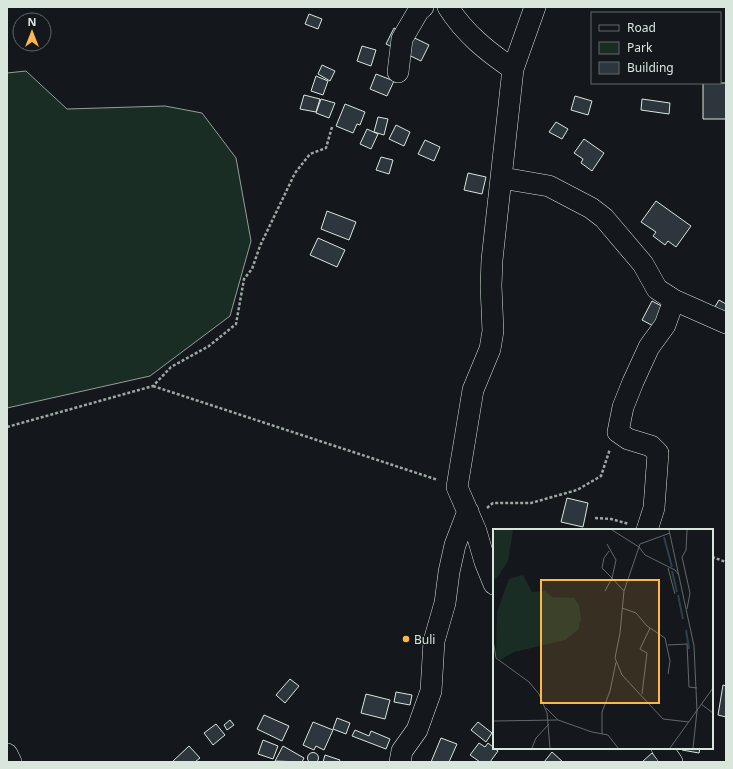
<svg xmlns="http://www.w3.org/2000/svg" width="733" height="769" viewBox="0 0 733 769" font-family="'Noto Sans',sans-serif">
<rect width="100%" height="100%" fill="#14181c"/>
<path fill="#1a2d24" stroke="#939e99" d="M26,71L67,109L165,106L202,113L236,158L251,241L230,316L150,376L7,408V73Z"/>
<path fill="#2c363c" stroke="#d8e6dc" d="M309,14L322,19L318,29L305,24Z
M394,28L429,45L421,61L386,44Z
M362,46L376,50L371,66L357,61Z
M322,65L335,71L330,81L318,74Z
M376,74L394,81L387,96L370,89Z
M726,74V119H703V83H726Z
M316,76L328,81L323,95L311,91Z
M304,95L320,99L316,112L300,109Z
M575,96L592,101L588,115L571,110Z
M321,99L335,103L329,118L316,113Z
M642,99L670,103L669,114L641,110Z
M345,104L365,112L360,125L357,124L353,133L336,126Z
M378,117L388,119L384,135L374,132Z
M556,122L568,129L562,139L549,132Z
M396,125L410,132L404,146L389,139Z
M367,129L378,134L371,149L360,144Z
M584,139L604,153L592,171L581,163L583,159L574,153Z
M425,140L440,147L434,161L418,154Z
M381,157L393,160L389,174L376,170Z
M468,173L486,177L482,194L464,190Z
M656,201L691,226L676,247L668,241L665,245L653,236L656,232L641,222Z
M327,211L356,222L349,240L321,229Z
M318,238L345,250L337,267L310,255Z
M719,300L726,304V317L713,310Z
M652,301L667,309L657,328L642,320Z
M567,498L588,503L583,527L561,522Z
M290,679L299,686L285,703L276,695Z
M723,685L726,686V717L718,715Z
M396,692L412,695L410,705L394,702Z
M366,694L390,700L385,719L361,713Z
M264,715L289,726L282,741L257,729Z
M337,718L350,723L346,734L333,729Z
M230,720L234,725L227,730L224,725Z
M313,722L333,730L324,750L316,746L314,750L303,745Z
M478,722L492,733L486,742L471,730Z
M216,724L225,735L213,745L204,733Z
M355,730L369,736L371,731L390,739L386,749L352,736Z
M441,738L457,744L449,762H431Z
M263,740L278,746L273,759L258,754Z
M479,743L485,747L488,743L498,751L490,762H480L470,755Z
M189,746L200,758L195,762H172Z
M283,746L304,758L302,762L275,761Z
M683,748H700L699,753L682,750Z
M552,752L563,762H544Z
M307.5 758a5.5 5.5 0 1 1 11 0a5.5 5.5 0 1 1-11 0Z
M652,753L660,762H642Z
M325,755L340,760L339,762H323Z"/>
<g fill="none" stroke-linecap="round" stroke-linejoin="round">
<defs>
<path id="minor" d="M448,7C465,34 488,52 513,69
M398,72L402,39L419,10L423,7
M502,178L549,186L591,208L604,218L643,264L657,289L674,300L726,323
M647,530L654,508L658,453L651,446L628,439L618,432L623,407L633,382L649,347L665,325L674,300
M494,584L485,562L476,531L457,487L473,390L490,349L493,331L491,286L492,260L513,69L535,7
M662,748L672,762
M7,754L11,762
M400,762L402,751L417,730L431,691L434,641L445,603L449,572L455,545L468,511"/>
</defs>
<use href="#minor" stroke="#d8e6dc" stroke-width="22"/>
<path stroke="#9da8a2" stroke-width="2.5" stroke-dasharray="3 2" stroke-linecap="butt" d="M153,386L438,480
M7,427L153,386L171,367L209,346L236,324L244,279L252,269L260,246L295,173L310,154L326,148L332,127
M487,508L493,503H531L577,490L601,476L610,449
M595,518L611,519L629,524
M712,557L726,562"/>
<use href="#minor" stroke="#14181c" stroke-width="21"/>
</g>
<circle fill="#ffb74d" stroke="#14181c" stroke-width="1.5" cx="406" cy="639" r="4"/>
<g text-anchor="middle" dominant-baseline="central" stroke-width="3" stroke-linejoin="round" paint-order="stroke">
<g font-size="12" fill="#d8e6dc" stroke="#14181c" text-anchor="start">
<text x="414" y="639">Buli</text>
</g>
</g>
<g transform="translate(493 529)">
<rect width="220" height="220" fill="#14181c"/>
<path d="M3,1H20L15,32L4,49L0,50V3ZM30,46L39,63L52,62L59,68L81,69L86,76L88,90L85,101L72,111L21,123L7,131L3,126L4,83L16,50Z" fill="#1a2d24"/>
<path fill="none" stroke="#2f3f4d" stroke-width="2" d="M171,8L179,38M179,42L184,63M185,66L190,90M193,101L196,120"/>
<path fill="none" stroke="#626a69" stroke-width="1" d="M119,1L146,18L152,26L182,41L186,46M176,1L201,117L204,182L200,219M177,4L147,15L131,62L127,104L122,129L129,146L170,190L196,193M114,15L123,31L119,49L131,62M175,39L182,65M112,62L119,49L109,39L111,29L116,22M129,79L143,84L154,97L172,109L177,132L175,145M194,80L197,64L189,28L193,21L194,1M0,111L3,129L36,153L46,165L54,184L57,219M175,116L194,115L196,158L204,159M149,165L154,124L147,120L157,99M208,175L220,184M53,179L65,191L99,203L115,206L125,219M0,192L65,191M109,205V183L117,162L123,133M39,219L43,209L56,195M177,219L220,159"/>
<path fill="#ffb74d" fill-opacity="0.15" stroke="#ffb74d" stroke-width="2" d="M48,51H166V174H48Z"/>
<rect width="220" height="220" fill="none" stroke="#d8e6dc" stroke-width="2"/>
</g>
<rect width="733" height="769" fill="none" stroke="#d8e6dc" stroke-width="16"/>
<rect x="591" y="12" width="130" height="72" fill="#14181c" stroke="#626a69"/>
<rect x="599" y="25" width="20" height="6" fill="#14181c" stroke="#626a69"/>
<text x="627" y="32" font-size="12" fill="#d8e6dc">Road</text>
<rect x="599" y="42" width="20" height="12" fill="#1a2d24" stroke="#626a69"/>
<text x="627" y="52" font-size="12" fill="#d8e6dc">Park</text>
<rect x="599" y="62" width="20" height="12" fill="#2c363c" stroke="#626a69"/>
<text x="627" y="72" font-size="12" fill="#d8e6dc">Building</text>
<g transform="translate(32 32)"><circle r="19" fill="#14181c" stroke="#626a69"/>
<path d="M0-3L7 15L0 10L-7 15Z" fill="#ffb74d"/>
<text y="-6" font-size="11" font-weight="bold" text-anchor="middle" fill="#d8e6dc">N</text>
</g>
</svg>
